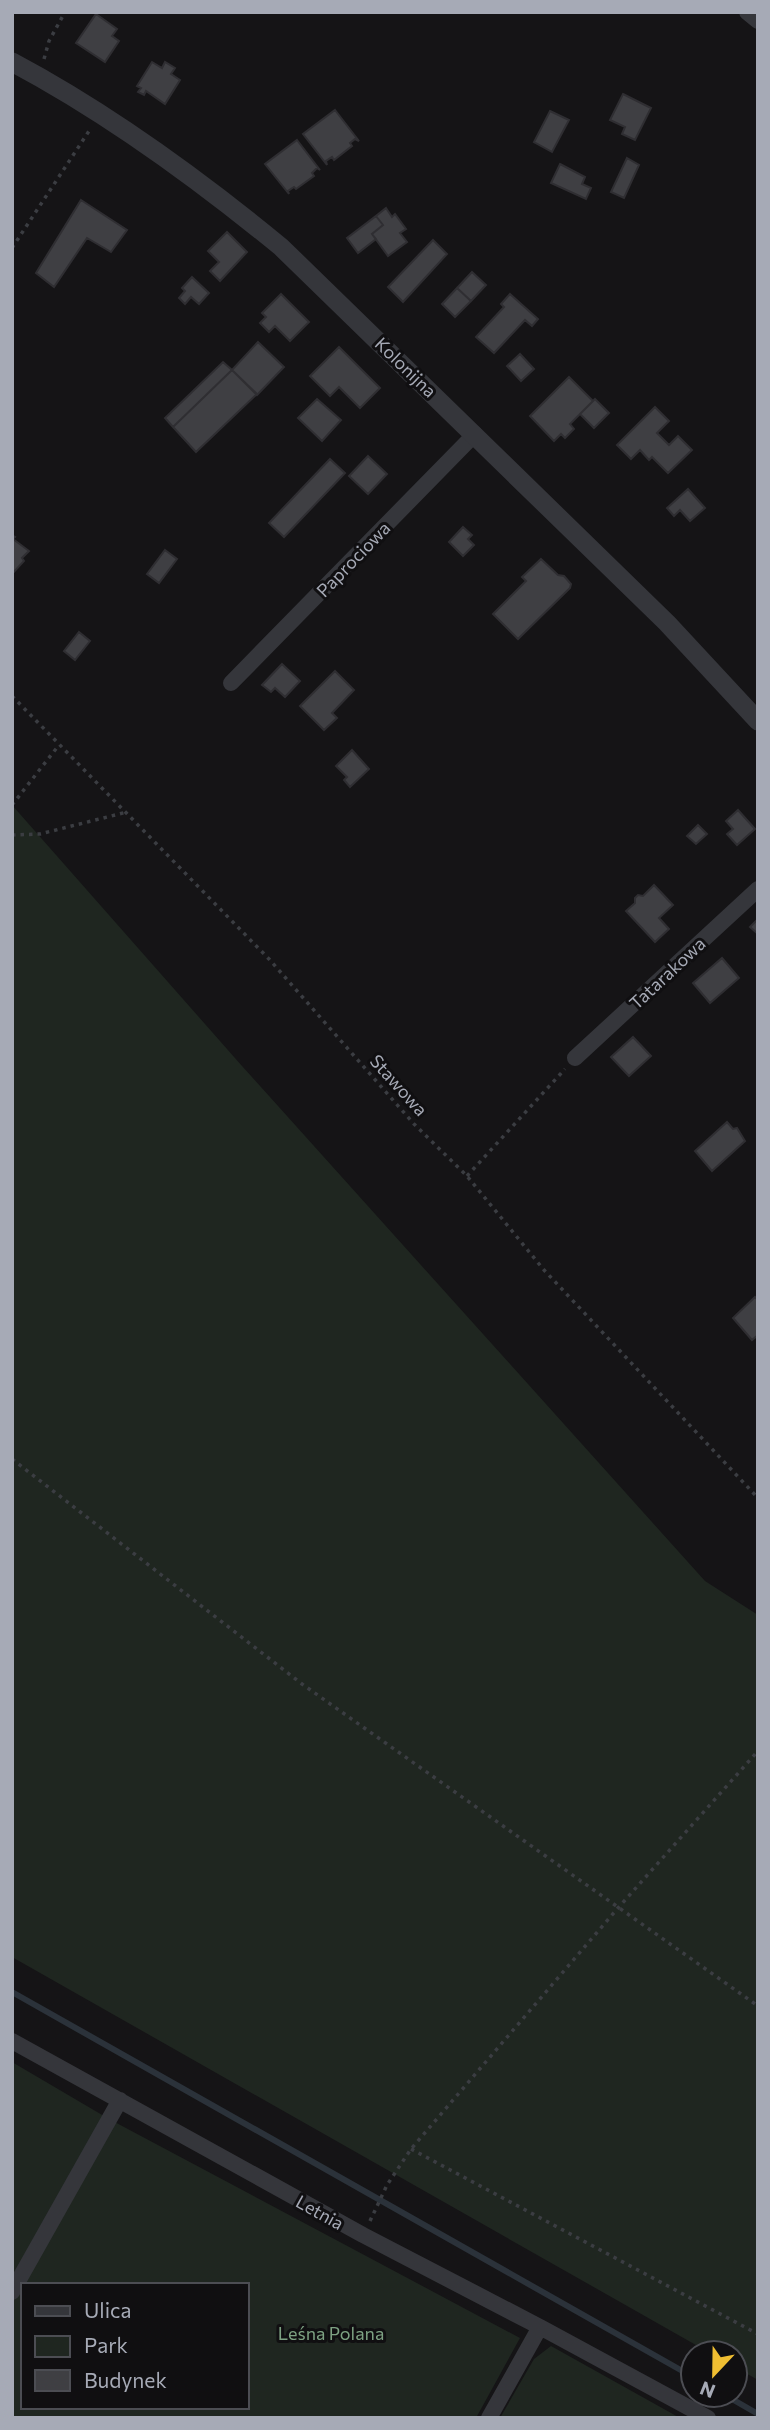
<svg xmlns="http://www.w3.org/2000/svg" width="770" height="2430" viewBox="0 0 770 2430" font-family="Commissioner,sans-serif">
<rect width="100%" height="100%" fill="#151416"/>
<path fill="#1f2620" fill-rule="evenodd" d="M12,805L242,1066L705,1581L758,1615V2380L735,2367V2353H710L12,1957Z
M12,2062L109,2119L520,2338L476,2418H12ZM23,2285H247V2407H23Z
M551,2346L680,2418H500L534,2359Z"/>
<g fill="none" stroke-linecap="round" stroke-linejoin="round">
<path stroke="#2b323a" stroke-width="6" d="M12,1992L693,2377
M725,2395L758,2414"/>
</g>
<path fill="#3f3f43" stroke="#2f2e32" stroke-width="2" d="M96,14L117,29L112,36L119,41L105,62L76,43Z
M152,62L162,68L165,62L175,68L171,74L180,80L165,104L146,91L144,95L138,92L141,88L137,86Z
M623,94L651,108L635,140L622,134L625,127L610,120Z
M335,110L359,141L355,139L350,143L352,146L334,160L332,157L326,161L327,165L303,134Z
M550,111L569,120L552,152L534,142Z
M297,140L320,170L317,168L312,173L314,176L296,189L294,187L288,191L289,194L265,164Z
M627,158L639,165L624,198L611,192Z
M560,164L585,177L582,184L591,188L586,199L551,183Z
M81,200L127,230L111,252L87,238L54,287L36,273Z
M386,208L392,217L395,214L406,229L400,233L407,242L388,256L372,234L383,225L376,216Z
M376,216L383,225L372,234L376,239L358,253L347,238Z
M227,232L247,252L220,281L210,271L219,262L208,251Z
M433,240L447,254L403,302L388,287Z
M472,272L486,285L471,301L457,288Z
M192,277L209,293L199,304L191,297L185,304L179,298L185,291L182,288Z
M457,288L471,301L455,317L442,304Z
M281,294L309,322L290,341L275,326L269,332L260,323L266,317L262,313Z
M510,294L538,319L532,326L525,320L494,353L476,337L504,307L501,304Z
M258,342L284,367L257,395L232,370Z
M339,347L380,388L360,408L339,387L330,396L310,376Z
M520,354L534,369L521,381L507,366Z
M223,362L232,370L173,427L165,418Z
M232,370L257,394L196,452L173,427Z
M569,377L593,401L570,424L574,429L565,438L561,434L554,441L530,416Z
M317,399L341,420L322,441L298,418Z
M595,399L609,413L594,428L580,414Z
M655,407L669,421L657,433L669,445L678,436L692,450L668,473L652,457L649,460L640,450L631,459L617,445Z
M368,456L387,474L368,494L349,476Z
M330,459L345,473L284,537L269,523Z
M688,489L705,508L690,521L680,510L674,516L667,508Z
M463,527L472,535L468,539L474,545L463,556L449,542Z
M12,535L15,537L13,539L29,551L22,558L24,561L12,574Z
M165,550L177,559L159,583L147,574Z
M541,559L558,575L564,576L571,584L570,588L518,639L493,614L526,581L522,577Z
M79,632L90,641L75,660L64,651Z
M282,664L300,681L285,697L275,688L271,692L262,685Z
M335,671L354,690L332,713L337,718L324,730L300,706Z
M352,750L369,769L350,787L344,780L347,777L336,766Z
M738,810L755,829L737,845L727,834L733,829L726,821Z
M698,825L707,834L696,844L687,836Z
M654,885L673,905L659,918L669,929L655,942L626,911L635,903V898L638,895L643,896Z
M758,919V934L750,927Z
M722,958L739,978L710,1003L693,983Z
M633,1037L651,1056L629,1076L611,1057Z
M727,1122L733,1129L737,1128L745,1141L712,1171L695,1151Z
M755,1297L758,1300V1335L752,1340L733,1318Z"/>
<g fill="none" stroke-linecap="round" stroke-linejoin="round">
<path stroke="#3b3d42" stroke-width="3.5" stroke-dasharray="3.5 5" stroke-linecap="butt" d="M44,59L49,41L65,12
M12,248L91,128
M12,696L269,959L414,1124L467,1176L544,1270L758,1498
M12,805L59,745
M12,835L40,834L127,812
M467,1176L565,1069
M12,1459L302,1684L758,2006
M411,2149L758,2334
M370,2221L387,2185L411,2149L618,1908L758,1751"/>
<path stroke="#35363b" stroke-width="16" d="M747,12L758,21
M231,683L475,434
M575,1058L758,889
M12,2041L363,2235L540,2327L489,2418
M12,2292L120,2100
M540,2327L708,2418"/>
<path stroke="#35363b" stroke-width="19" d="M12,62C108,113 197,178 281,247L667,623L758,721"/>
</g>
<g text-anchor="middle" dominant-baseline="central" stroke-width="6" stroke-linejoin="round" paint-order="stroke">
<g font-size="18" fill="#a6aab6" stroke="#100f11">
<text transform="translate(406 367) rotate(44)">Kolonijna</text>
<text transform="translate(353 559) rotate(-46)">Paprociowa</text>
<text transform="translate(667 973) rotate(-43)">Tatarakowa</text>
<text transform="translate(399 1085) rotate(48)">Stawowa</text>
<text transform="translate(320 2212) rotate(29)">Letnia</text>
</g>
<g font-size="18" fill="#7da182" stroke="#100f11">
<text x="331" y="2333">Leśna Polana</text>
</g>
</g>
<rect width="770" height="2430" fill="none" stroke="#a6aab6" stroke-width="28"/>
<rect x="21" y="2283" width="228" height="126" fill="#100f11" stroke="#4c4d53" stroke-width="2"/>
<rect x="35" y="2306" width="35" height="10" fill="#35363b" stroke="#4c4d53" stroke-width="2"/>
<text x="84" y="2318" font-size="21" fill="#a6aab6">Ulica</text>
<rect x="35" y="2336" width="35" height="21" fill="#1f2620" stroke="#4c4d53" stroke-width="2"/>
<text x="84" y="2353" font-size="21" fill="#a6aab6">Park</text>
<rect x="35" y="2370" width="35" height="21" fill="#3f3f43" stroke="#4c4d53" stroke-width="2"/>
<text x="84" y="2388" font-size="21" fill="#a6aab6">Budynek</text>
<g transform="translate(714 2374) rotate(202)"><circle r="33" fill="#100f11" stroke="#4c4d53" stroke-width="2"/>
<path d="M0-5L12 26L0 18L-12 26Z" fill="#f0be32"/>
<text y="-10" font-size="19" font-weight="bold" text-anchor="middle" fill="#a6aab6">N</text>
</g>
</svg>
